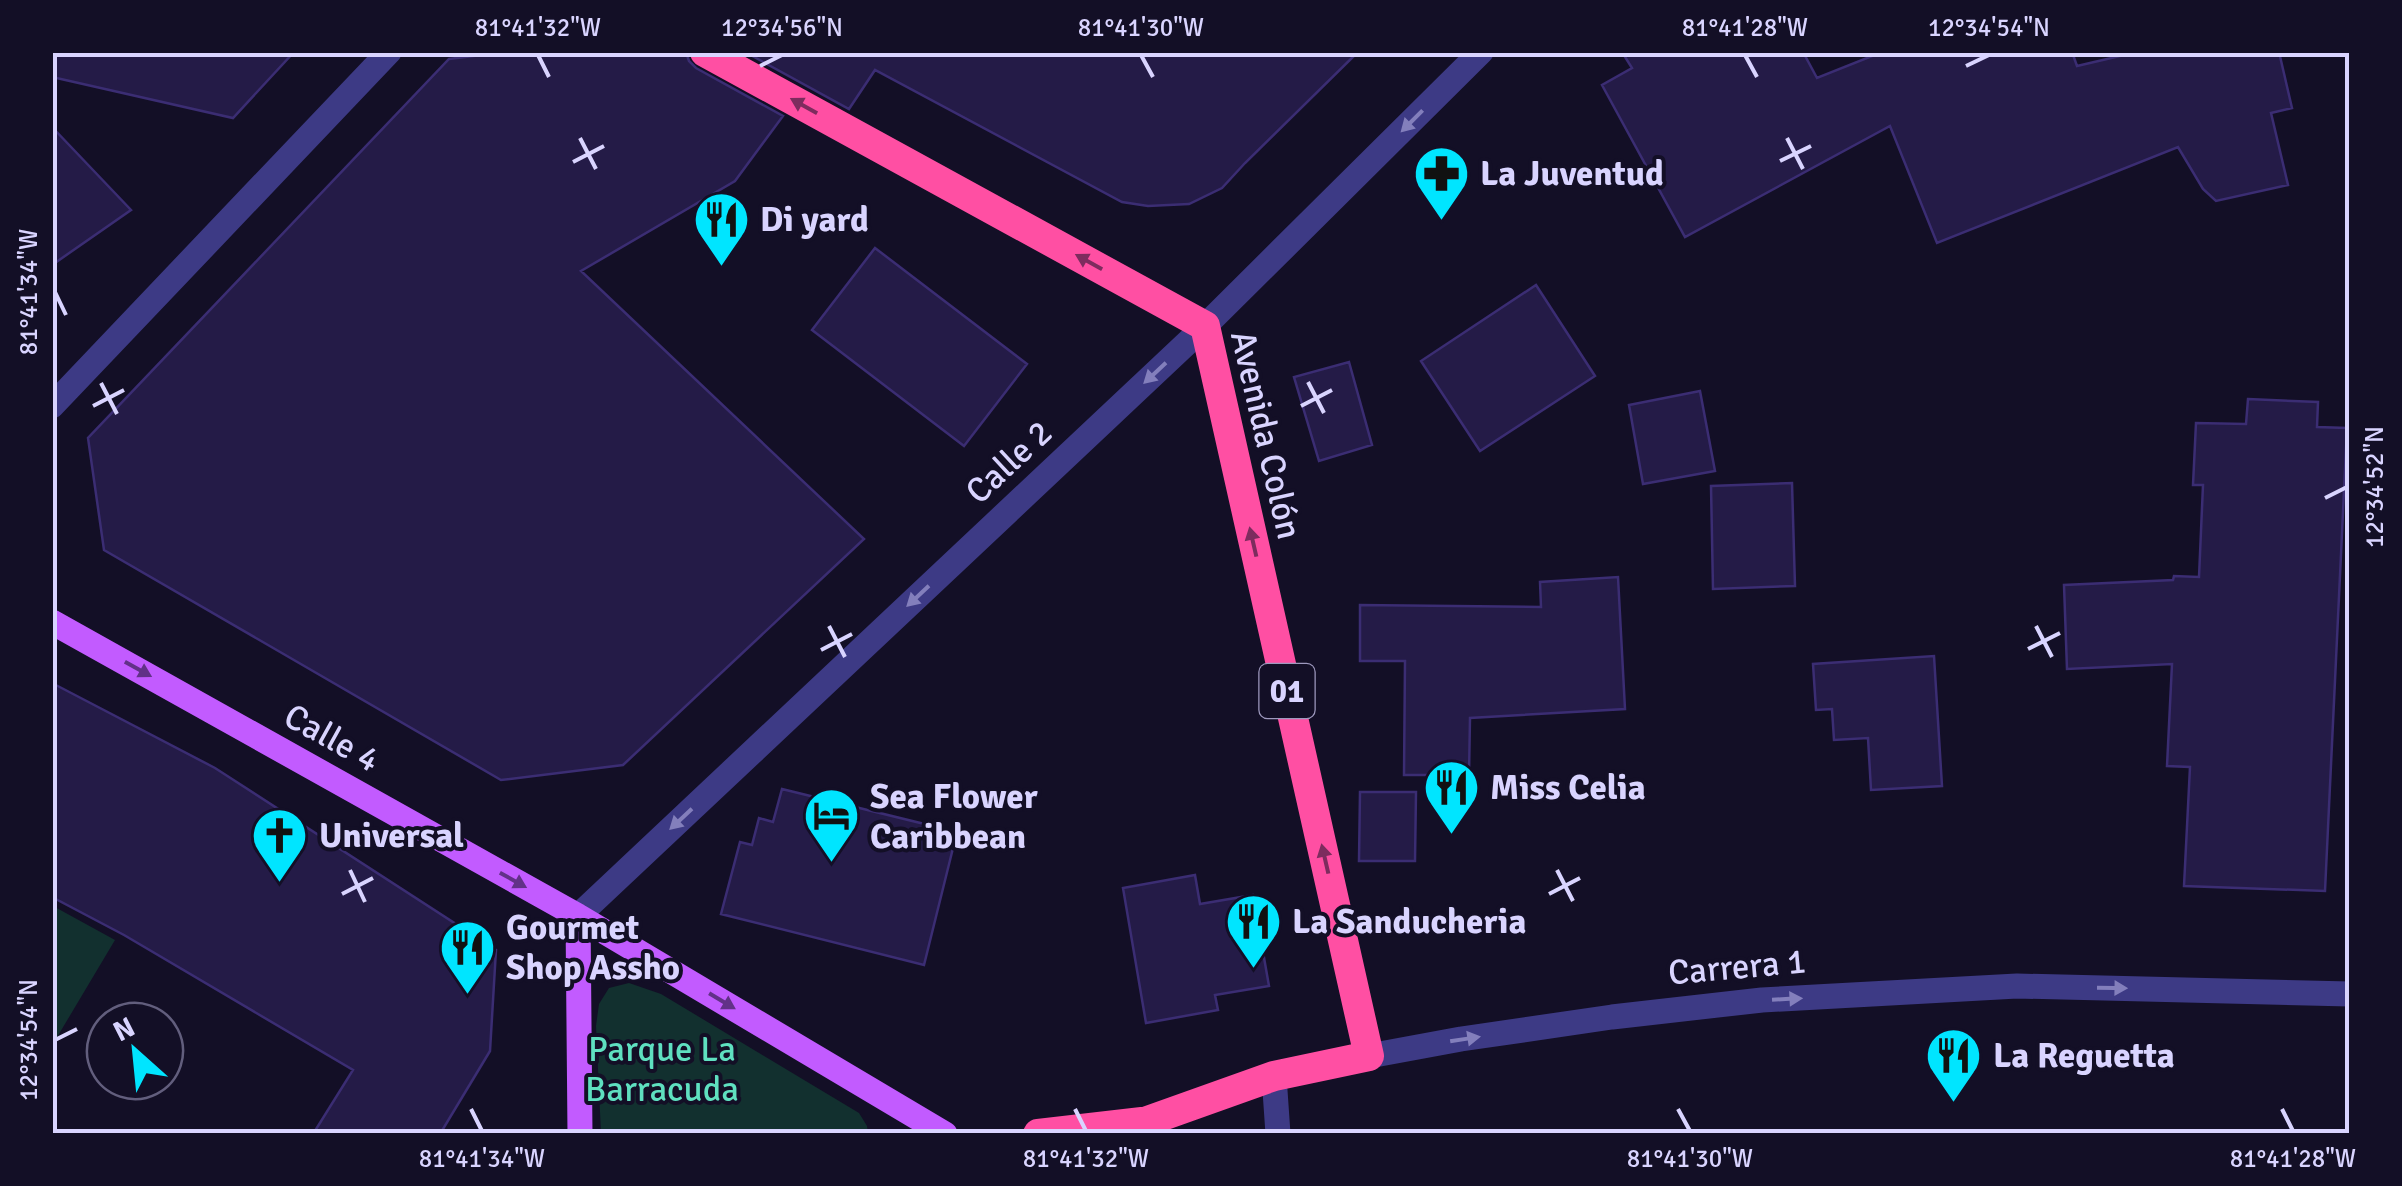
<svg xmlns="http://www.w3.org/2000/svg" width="2402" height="1186" viewBox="0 0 2402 1186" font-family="Signika,sans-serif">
<rect width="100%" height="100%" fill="#130f26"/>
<path fill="#12302f" d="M53,906L115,940L53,1044Z
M629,983L661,994L859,1113L867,1126L868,1133H601L596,1026L599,1004L609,988Z"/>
<path fill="#241b47" stroke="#3b2d73" stroke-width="2.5" d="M52,52H294L233,118L52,77Z
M506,52H686L689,61L696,68L783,116L735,181L581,271L864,539L623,765L501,780L104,550L88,438L449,59Z
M745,52H1358L1245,163L1222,188L1189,204L1148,206L1122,202L875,70L849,109Z
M1622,52H1803L1817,78L1882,52H2072L2077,66L2137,52H2279L2292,108L2271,113L2288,185L2216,201L2203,189L2178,147L1937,243L1890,126L1685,237L1602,85L1632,68Z
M52,127L131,210L52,265Z
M875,248L1027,364L964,446L812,330Z
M1536,285L1595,376L1480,451L1421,361Z
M1349,362L1372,445L1319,461L1294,377Z
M1700,391L1715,471L1643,484L1629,405Z
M2248,399L2318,402L2317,427L2347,428L2325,891L2184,886L2190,767L2167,766L2172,664L2067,669L2064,585L2173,580L2174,576L2199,577L2203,485H2193L2196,423L2246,424Z
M1792,483L1795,586L1713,589L1711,486Z
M1618,577L1625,709L1470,718L1469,775H1404L1405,661H1360V605L1541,607L1540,582Z
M1934,656L1942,786L1871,790L1868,738L1834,740L1832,709L1816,710L1813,664Z
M52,683L215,768L496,950L490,1051L440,1134H313L353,1070L124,935L52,897Z
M782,789L957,832L924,965L721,914L740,842L752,845L759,818L773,822Z
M1360,792H1416L1415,861H1359Z
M1195,875L1200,904L1253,895L1269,986L1215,995L1218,1010L1146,1023L1123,888Z"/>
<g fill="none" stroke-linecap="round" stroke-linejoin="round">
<path stroke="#3d3a85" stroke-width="25" d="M52,406L389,52
M578,916L1205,326L1481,52
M1369,1056L1461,1039L1612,1017L1762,1000L2017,986L2350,994
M1274,1076L1278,1134"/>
<path stroke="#c25bff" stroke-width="25" d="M52,622L578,916L945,1134
M578,916L580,1134"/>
<path stroke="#ff4fa3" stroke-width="30" d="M705,52L1205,326L1369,1056L1274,1076L1145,1122L1120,1134
M1038,1134L1142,1122"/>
</g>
<defs><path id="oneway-solid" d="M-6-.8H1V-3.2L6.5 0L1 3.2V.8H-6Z" transform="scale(2.5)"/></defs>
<g fill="#7d2c5e">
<use href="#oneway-solid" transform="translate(804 106) rotate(-151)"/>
<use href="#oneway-solid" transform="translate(1089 262) rotate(-151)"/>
<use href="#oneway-solid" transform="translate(1253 542) rotate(-103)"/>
<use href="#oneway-solid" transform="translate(1325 859) rotate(-103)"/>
</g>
<g fill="#837fbc">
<use href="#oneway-solid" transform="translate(1412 121) rotate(135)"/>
<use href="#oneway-solid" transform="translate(1155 373) rotate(137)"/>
<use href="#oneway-solid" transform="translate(918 596) rotate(137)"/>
<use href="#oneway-solid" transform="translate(681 819) rotate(137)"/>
<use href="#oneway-solid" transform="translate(2112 988) rotate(1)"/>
<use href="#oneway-solid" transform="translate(1787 999) rotate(-3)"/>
<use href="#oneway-solid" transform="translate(1465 1039) rotate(-9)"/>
</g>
<g fill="#623188">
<use href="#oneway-solid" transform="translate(138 669) rotate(29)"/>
<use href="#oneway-solid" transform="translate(513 880) rotate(29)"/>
<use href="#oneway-solid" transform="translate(722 1001) rotate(31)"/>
</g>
<path fill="none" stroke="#d9d4ff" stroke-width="4" d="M538,55L549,77M1141,55L1153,77M1745,55L1757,77M760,66L782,55M1966,66L1989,55M580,138L596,169M1787,138L1803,169M1780,161L1811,146M573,162L604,146M55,292L66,315M1308,382L1324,413M101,383L117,414M93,406L124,390M1301,406L1332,390M2325,498L2347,487M829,626L845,657M2036,626L2052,657M2028,649L2060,633M821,650L852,634M350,870L365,902M1557,870L1573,901M342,894L373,878M1549,894L1580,878M55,1040L77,1029M471,1109L482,1131M1075,1109L1086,1131M1678,1109L1690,1131M2282,1109L2293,1131"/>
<defs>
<symbol id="pharmacy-pin" viewBox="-11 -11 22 30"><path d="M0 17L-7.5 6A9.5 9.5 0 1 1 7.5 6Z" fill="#00e5ff" stroke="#130f26"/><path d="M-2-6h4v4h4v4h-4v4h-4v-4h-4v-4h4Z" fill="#111"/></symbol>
<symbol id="restaurant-pin" viewBox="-11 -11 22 30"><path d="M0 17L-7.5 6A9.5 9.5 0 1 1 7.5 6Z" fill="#00e5ff" stroke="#130f26"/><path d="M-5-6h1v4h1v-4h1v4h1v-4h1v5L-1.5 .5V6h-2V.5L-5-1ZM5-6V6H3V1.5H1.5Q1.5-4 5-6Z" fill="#111"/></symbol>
<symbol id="hotel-pin" viewBox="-11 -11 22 30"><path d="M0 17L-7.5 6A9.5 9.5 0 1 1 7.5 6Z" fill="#00e5ff" stroke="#130f26"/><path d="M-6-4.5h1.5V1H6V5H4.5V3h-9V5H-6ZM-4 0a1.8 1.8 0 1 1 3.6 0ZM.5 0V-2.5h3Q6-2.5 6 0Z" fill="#111"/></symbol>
<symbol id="church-pin" viewBox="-11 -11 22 30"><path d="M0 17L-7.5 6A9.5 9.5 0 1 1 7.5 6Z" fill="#00e5ff" stroke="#130f26"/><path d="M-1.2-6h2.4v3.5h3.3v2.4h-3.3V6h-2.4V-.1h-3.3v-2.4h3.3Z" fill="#111"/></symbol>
</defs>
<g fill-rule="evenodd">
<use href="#pharmacy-pin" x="1410" y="142" width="63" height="86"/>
<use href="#restaurant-pin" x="690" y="188" width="63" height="86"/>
<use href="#restaurant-pin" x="1420" y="756" width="63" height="86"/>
<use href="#hotel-pin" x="800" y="784" width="63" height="86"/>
<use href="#church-pin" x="248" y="804" width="63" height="86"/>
<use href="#restaurant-pin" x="1222" y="890" width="63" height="86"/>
<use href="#restaurant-pin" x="436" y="916" width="63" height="86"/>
<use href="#restaurant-pin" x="1922" y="1024" width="63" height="86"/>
</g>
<g text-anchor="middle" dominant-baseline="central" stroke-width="8" stroke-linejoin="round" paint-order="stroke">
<rect fill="#130f26" stroke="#9e99be" stroke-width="2.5" x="1259.5" y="664" width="55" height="54" rx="8"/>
<g font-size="32" font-weight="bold" fill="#d9d4ff">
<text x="1287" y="691">01</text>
</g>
<g font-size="35" font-weight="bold" fill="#d9d4ff" stroke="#130f26" text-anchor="start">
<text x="1480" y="173">La Juventud</text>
<text x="760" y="219">Di yard</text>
<text x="1490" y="787">Miss Celia</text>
<text x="870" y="796">Sea Flower<tspan x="870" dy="40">Caribbean</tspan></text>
<text x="319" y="835">Universal</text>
<text x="1292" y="921">La Sanducheria</text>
<text x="506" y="927">Gourmet<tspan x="506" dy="40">Shop Assho</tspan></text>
<text x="1993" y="1055">La Reguetta</text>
</g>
<g font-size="35" fill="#d9d4ff" stroke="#130f26">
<text transform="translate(1266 435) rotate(77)">Avenida Colón</text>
<text transform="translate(1009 462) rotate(-43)">Calle 2</text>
<text transform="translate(332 738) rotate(29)">Calle 4</text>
<text transform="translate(1737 967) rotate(-5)">Carrera 1</text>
</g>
<g font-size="35" fill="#5fe0c0" stroke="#130f26">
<text x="662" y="1049">Parque La<tspan x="662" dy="40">Barracuda</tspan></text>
</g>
</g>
<rect width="2402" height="1186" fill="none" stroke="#130f26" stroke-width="110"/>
<g transform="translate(135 1051) rotate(333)"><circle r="48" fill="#130f26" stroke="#625e7d" stroke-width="2.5"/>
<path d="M0-8L18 38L0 25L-18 38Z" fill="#00e5ff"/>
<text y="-15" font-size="28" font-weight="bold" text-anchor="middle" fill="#d9d4ff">N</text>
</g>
<rect x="55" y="55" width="2292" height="1076" fill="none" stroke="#d9d4ff" stroke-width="4"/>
<g font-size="25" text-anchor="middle" fill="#d9d4ff">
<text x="538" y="36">81°41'32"W</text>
<text x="782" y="36">12°34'56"N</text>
<text x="1141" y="36">81°41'30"W</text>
<text x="1745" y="36">81°41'28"W</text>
<text x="1989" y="36">12°34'54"N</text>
<text transform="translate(28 292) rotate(-90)" y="9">81°41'34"W</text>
<text transform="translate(2374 487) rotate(-90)" y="9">12°34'52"N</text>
<text transform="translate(28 1040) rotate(-90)" y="9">12°34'54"N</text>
<text x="482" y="1167">81°41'34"W</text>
<text x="1086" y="1167">81°41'32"W</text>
<text x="1690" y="1167">81°41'30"W</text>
<text x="2293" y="1167">81°41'28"W</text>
</g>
</svg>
